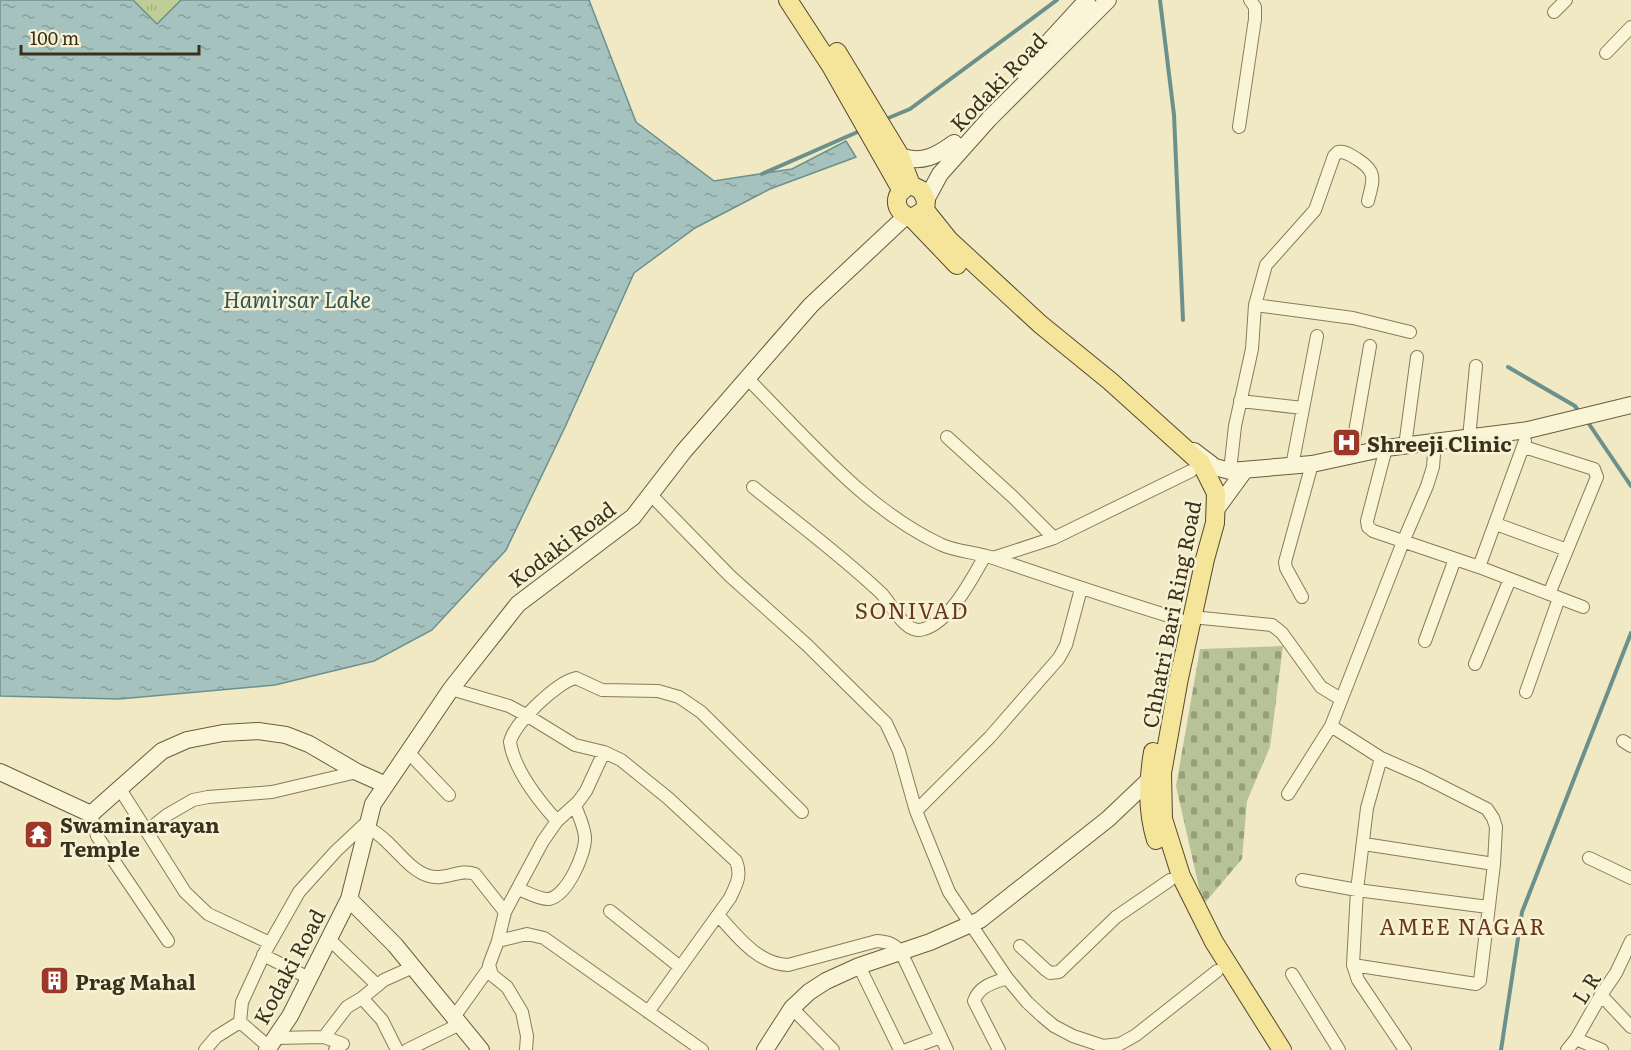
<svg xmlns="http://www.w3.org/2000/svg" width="1631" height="1050" viewBox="0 0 1631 1050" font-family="Literata,serif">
<defs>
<pattern id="cemetery-stones" width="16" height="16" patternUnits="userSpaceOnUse" patternTransform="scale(1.5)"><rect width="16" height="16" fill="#b7c396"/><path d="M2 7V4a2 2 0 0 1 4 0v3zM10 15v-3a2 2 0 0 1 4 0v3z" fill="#969f7a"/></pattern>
<pattern id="park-tufts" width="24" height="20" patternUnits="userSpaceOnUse" patternTransform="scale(1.5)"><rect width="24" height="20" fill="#bfce97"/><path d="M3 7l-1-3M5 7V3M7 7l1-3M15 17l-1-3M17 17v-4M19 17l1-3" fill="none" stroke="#a5b182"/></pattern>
<pattern id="water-ripples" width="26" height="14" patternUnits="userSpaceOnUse" patternTransform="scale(1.5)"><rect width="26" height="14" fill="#a6c2be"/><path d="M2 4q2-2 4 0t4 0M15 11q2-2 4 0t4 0" fill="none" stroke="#889e9a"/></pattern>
</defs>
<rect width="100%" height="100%" fill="#f0e9c3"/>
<path fill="url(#cemetery-stones)" d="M1283,646L1270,747L1247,801L1242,859L1203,905L1176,786L1200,649Z"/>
<path fill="url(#park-tufts)" d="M133,0H181L157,24Z"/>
<path fill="url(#water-ripples)" stroke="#6c918d" stroke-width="1.5" d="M0,0H133L157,24L181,0H589L636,122L714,181L792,169L846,141L856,157L770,189L695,228L634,273L566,425L506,550L432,630L374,661L275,685L119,699L0,696Z"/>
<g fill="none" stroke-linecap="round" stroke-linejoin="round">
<path stroke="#6c918d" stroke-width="4" d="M1160,0L1174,115L1183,320
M886,119L910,109L1057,0
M762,174L862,130
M1508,367L1575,406L1580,413
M1587,421L1631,486
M1501,1050L1522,912L1631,633"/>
<defs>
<path id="street" d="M1554,12L1566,0
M1606,53L1631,27
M1239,127L1255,19V7L1250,0
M1255,305L1353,318L1410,332
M747,378C805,436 865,509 940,544C956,552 976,552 993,558C1055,579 1116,600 1179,619
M1240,401L1303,408
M947,437L1013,497L1054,538
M1469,438L1476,366
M1405,446L1417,357
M1524,447L1594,469L1597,477L1549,594
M1386,448L1367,521L1368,527L1373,531L1479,567L1583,607
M1351,455L1370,346
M1292,466L1317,336
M1230,471L1235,426L1252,349L1255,305L1266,265L1315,210L1334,156L1338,152C1346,151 1350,155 1357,159C1378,172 1373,180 1368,201
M753,487C796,522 841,555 881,593C892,604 905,636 924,629C951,621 972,578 985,556
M651,495L730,576L807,645L886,723L899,751L916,811L949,892L1007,978L1027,1002L1042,1016L1054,1026L1073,1036L1103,1046L1120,1044L1136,1035L1217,971
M1496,524L1567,550
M993,558L1054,538L1191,471
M1479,567L1525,441
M1302,597L1286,568L1285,562L1312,464
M1192,617L1272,625L1282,633L1321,687L1341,699
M1425,641L1455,559
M1475,664L1510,579
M451,689L509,706L526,715L575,745L604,752L621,760L668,798L736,861C742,876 736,885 730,898L648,1012
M1526,692L1559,598
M1331,726L1381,758L1422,776L1487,809L1493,818L1496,827L1494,864L1480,981L1476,984L1353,965
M1623,741L1631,746
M408,752L449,795
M1381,758L1367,808L1357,890L1353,965L1358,980L1405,1050
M120,789L185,892L208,914L270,943
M1288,794L1331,726L1403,542L1427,486L1433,467L1435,442
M916,811L990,737L1059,658L1066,645L1081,589
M91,814L97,836L168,941
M557,821C539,801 514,769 510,742C514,723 557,682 576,678L602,690L658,691L679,697L701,712L802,812
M367,827C374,831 381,836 386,841C399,853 412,871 429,876C445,881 460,868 475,874L505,912
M147,831L167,815L193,800L208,797L272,792L357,772
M1364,844L1494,864
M1589,858L1631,878
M1302,880L1357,890L1488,907
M518,889C527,892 540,900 549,899C567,896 586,853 585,837C584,826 579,816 575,806
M610,911L680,967
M718,915C737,936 758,964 788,965L877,941C888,942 893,943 901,952L947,1050
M329,939L376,984
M498,941L527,934L544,938L702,1050
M1020,946L1046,970L1050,973L1059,972L1116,917L1170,880
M263,955L309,978
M859,966L900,1050
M1292,974L1339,1050
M1601,995L1631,1027
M362,998L382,1020L397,1050
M792,1008L833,1050
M454,1017L489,968
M240,1022L269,1047
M275,1038L324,1037
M1576,1039L1602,1050
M205,1050L216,1037L240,1022L242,1002L265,952L299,892L336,851L369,820
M335,1050L343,1044L324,1037L347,1007L362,998L384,980L413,967
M407,1050L460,1024
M526,1050L527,1036L522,1012L507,987L492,975L489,965L498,941L505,912L543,841L557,821L578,802L586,791L604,752
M906,1050L941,1037
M999,1050L974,1001C979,986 993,983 1007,978
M1567,1050L1576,1039L1601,995L1616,973L1631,941"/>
<path id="secondary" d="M1022,71L1087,0
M900,156C922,164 936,156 954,143
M926,200L940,174L989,119L1108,0
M1194,451L1215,467L1230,471L1312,464L1386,448L1528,430L1631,405
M1215,511L1245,470
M0,772L91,814L162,751L187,740L223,733L258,731L286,735L309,744L357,772L386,785
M349,899L395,945L481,1050
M267,1050L290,1016L349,899L373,804L451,689L518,604L633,517L684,451L811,305L906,216
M765,1050L792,1008L809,992L826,981L859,966L930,942L980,920L1108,819L1148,781L1158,775"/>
<path id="primary" d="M788,0L831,66L902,191
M837,52L900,156L911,185
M911,185L921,190L926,200L925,210L912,218C892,212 892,192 911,185Z
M925,210L949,240L1040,324L1110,381L1201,463L1216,493L1215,523L1205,559L1179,678L1162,773L1163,819L1181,876L1214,942L1282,1050
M912,218L957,265
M1153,752C1148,782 1147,810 1156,840"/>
</defs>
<use href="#street" stroke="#8b7b59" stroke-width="14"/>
<use href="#secondary" stroke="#6c5c3c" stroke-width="18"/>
<use href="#primary" stroke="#58482e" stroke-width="20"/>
<use href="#street" stroke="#faf5d7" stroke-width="12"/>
<use href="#secondary" stroke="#faf5d7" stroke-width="16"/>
<use href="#primary" stroke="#f4e59a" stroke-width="18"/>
</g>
<defs>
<symbol id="hospital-square" viewBox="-11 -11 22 22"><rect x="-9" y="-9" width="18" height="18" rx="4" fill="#9c3827" stroke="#f7f2d3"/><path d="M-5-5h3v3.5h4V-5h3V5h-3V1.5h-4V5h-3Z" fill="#fff"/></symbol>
<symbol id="temple-square" viewBox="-11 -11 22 22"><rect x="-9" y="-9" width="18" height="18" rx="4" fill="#9c3827" stroke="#f7f2d3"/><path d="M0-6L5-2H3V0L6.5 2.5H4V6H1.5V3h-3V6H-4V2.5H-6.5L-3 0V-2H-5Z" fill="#fff"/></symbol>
<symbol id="building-square" viewBox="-11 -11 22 22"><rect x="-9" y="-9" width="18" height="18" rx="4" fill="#9c3827" stroke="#f7f2d3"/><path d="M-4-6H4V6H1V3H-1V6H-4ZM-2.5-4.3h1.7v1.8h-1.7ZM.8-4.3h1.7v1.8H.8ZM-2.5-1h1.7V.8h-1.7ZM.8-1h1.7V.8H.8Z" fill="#fff"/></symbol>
</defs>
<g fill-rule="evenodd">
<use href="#hospital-square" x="1330" y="426" width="33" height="33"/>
<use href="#temple-square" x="22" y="818" width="33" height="33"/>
<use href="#building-square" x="38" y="964" width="33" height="33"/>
</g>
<g text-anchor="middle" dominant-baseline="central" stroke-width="5" stroke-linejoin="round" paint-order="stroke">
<g font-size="21" fill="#3a301e" stroke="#f7f2d3">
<text transform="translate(997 81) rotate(-46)">Kodaki Road</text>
<text transform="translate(561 543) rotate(-37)">Kodaki Road</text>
<text transform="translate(1170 614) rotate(-79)">Chhatri Bari Ring Road</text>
<text transform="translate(288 966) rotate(-62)">Kodaki Road</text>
<text transform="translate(1585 987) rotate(-58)">L R</text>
</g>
<g font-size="21" font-weight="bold" fill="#3a301e" stroke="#f7f2d3" text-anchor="start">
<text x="1367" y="442">Shreeji Clinic</text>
<text x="60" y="823">Swaminarayan<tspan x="60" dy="24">Temple</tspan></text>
<text x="75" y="980">Prag Mahal</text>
</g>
<g font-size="22" font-style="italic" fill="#2d565a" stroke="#f7f2d3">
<text x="297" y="298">Hamirsar Lake</text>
</g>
<g font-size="22" letter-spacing="1.5" fill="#68371c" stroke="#f7f2d3">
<text x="912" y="609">SONIVAD</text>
<text x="1463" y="925">AMEE NAGAR</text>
</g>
</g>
<path d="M21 45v9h178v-9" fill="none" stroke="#3a301e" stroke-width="3"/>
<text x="30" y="45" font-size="18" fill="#3a301e" stroke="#f7f2d3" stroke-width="4.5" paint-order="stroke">100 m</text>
</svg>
